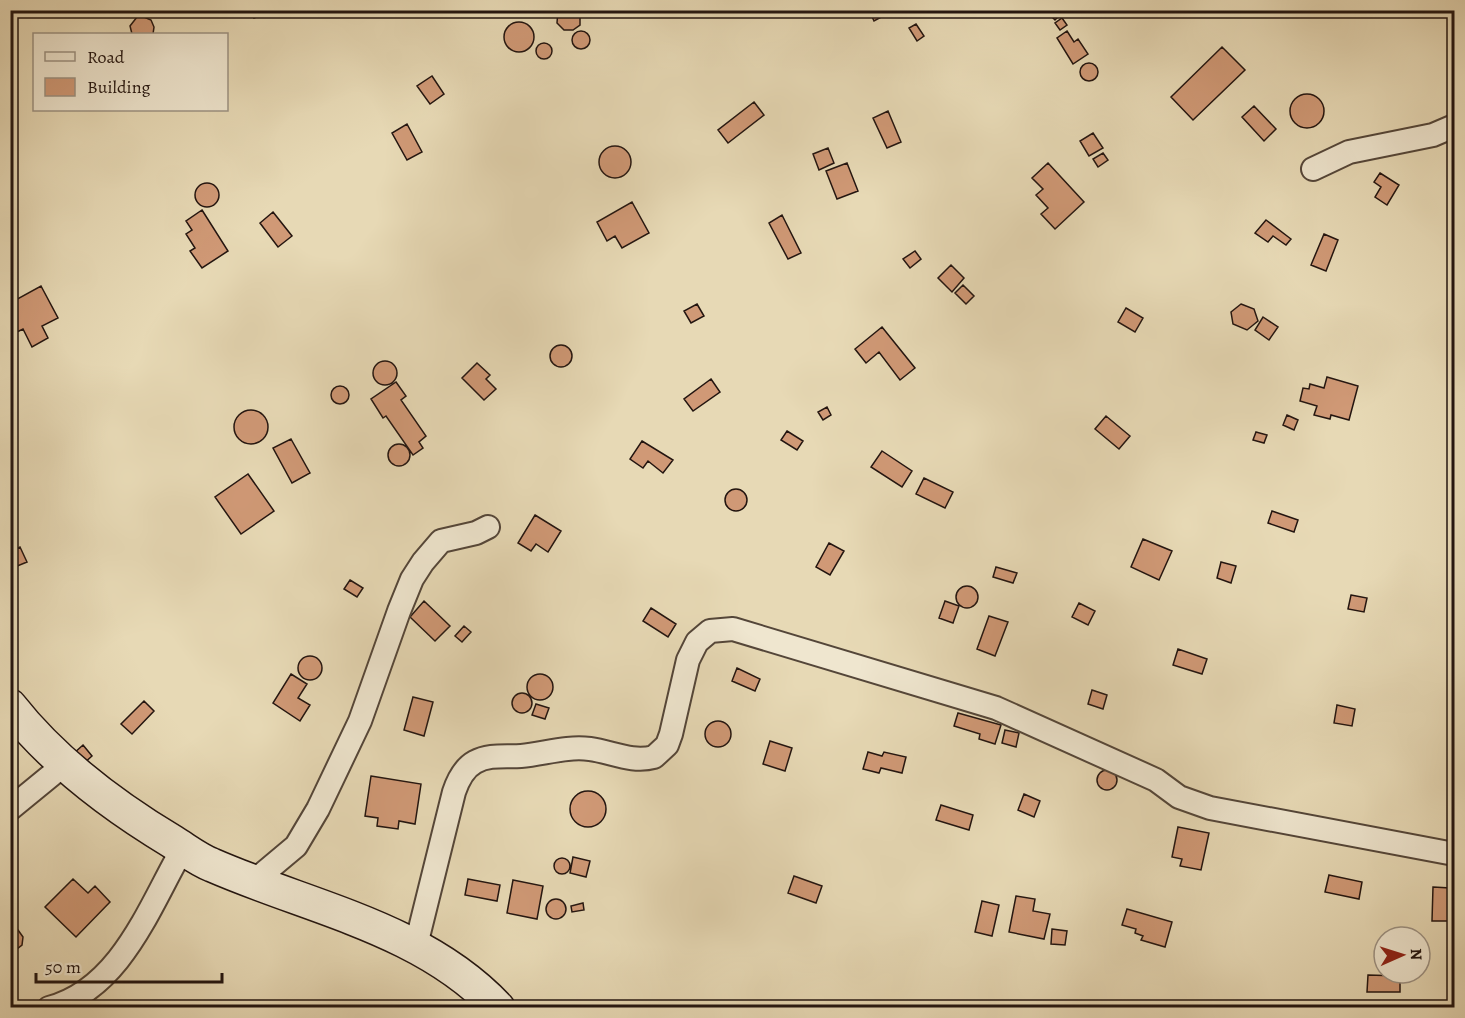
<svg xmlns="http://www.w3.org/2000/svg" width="1465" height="1018" viewBox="0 0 1465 1018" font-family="Alegreya,serif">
<rect width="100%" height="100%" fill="#e7d9b5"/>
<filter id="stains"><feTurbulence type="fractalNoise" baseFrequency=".00333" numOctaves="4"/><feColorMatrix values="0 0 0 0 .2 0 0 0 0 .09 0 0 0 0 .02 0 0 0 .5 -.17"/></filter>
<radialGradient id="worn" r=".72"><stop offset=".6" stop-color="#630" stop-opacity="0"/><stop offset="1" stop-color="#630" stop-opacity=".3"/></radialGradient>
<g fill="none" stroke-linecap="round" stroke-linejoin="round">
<path stroke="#69786e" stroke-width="8" d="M934,1008L1065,1004L1095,1008"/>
</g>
<path fill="#d09976" stroke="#231510" stroke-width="1.5" d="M251,10H270L271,12L254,18Z
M558,10H580V25L573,30H564L557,23Z
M869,10H888L889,13L874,21Z
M1052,10H1058L1061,14L1055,20L1049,14Z
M137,17H144L151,20L154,27L153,34H132L130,26Z
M1062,18L1067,25L1060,30L1055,23Z
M504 37a15 15 0 1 1 30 0a15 15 0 1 1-30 0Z
M916,24L924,36L917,41L909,28Z
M1067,31L1074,42L1078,39L1088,54L1073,64L1057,38Z
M572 40a9 9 0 1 1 18 0a9 9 0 1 1-18 0Z
M536 51a8 8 0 1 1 16 0a8 8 0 1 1-16 0Z
M1222,47L1245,70L1193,120L1171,97Z
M1080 72a9 9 0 1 1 18 0a9 9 0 1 1-18 0Z
M432,76L444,94L430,104L417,86Z
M1290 111a17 17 0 1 1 34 0a17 17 0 1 1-34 0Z
M754,102L764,115L728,143L718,130Z
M1254,106L1276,129L1264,141L1242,117Z
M888,111L901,142L887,148L873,118Z
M407,124L422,152L407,160L392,133Z
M1093,133L1103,148L1089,156L1080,141Z
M599 162a16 16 0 1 1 32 0a16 16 0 1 1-32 0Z
M828,148L834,163L819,170L813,154Z
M1103,153L1108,160L1098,167L1093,159Z
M847,163L858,191L837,199L826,171Z
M1048,163L1084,202L1055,229L1041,214L1048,208L1036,195L1043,189L1032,178Z
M1380,173L1399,185L1387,205L1375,197L1381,187L1374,182Z
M195 195a12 12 0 1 1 24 0a12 12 0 1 1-24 0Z
M632,202L649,233L622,248L615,236L607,241L597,222Z
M202,210L228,251L202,268L190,251L195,248L186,234L192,230L186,221Z
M273,212L292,236L278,247L260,223Z
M782,215L801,253L788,259L769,223Z
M1266,220L1291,239L1286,245L1273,236L1268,242L1255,233Z
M1324,234L1338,240L1326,271L1311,265Z
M915,251L921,259L910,268L903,259Z
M951,265L964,278L952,292L938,278Z
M963,285L974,296L966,304L955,293Z
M41,286L58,318L42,326L48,338L32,347L23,329L17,332L11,322L16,319L10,303Z
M697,304L704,316L691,323L684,311Z
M1241,304L1254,309L1258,321L1247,330L1233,324L1231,312Z
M1126,308L1143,318L1135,332L1118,322Z
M1263,317L1278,327L1269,340L1255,330Z
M882,327L915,368L900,380L879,352L866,363L855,349Z
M550 356a11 11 0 1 1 22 0a11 11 0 1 1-22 0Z
M373 373a12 12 0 1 1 24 0a12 12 0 1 1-24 0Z
M477,363L490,375L486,379L496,389L484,400L462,378Z
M1327,377L1358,386L1349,420L1331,415L1330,419L1314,415L1317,406L1300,401L1303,388L1309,389L1310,384L1324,388Z
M711,379L720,392L693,411L684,399Z
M396,382L406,396L401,400L426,436L419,442L423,448L413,455L386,416L383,418L371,399Z
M331 395a9 9 0 1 1 18 0a9 9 0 1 1-18 0Z
M827,407L831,415L823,420L818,412Z
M234 427a17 17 0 1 1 34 0a17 17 0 1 1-34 0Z
M1287,415L1298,420L1294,430L1283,425Z
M1106,416L1130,436L1119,449L1095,429Z
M787,431L803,441L797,450L781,440Z
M1256,432L1267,435L1264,443L1253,440Z
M291,439L310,473L292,483L273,448Z
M642,441L673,460L663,473L648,461L643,468L630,459Z
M388 455a11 11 0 1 1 22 0a11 11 0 1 1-22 0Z
M882,451L912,471L902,487L871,467Z
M248,474L274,511L241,534L215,497Z
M924,478L953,492L945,508L916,494Z
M725 500a11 11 0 1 1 22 0a11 11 0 1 1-22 0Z
M1272,511L1298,520L1294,532L1268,523Z
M535,515L561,531L548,552L536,544L531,551L518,543Z
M1143,539L1172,551L1159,580L1131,567Z
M829,543L844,551L830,575L816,567Z
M20,547L27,562L10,569V552Z
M1221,562L1236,566L1231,583L1217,578Z
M996,567L1017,573L1013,583L993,577Z
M350,580L363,588L357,597L344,589Z
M956 597a11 11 0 1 1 22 0a11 11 0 1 1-22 0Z
M1351,595L1367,598L1364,612L1348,609Z
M424,601L450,626L435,641L410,617Z
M945,601L959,606L953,623L939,618Z
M1079,603L1095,611L1088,625L1072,617Z
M651,608L676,624L668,637L643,621Z
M989,616L1008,622L995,656L977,649Z
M464,626L471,632L462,642L455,636Z
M1178,649L1207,659L1202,674L1173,665Z
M298 668a12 12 0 1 1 24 0a12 12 0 1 1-24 0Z
M737,668L760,679L755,691L732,681Z
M527 687a13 13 0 1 1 26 0a13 13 0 1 1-26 0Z
M291,674L307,684L298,698L310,705L300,721L273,703Z
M1092,690L1107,695L1103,709L1088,704Z
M512 703a10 10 0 1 1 20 0a10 10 0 1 1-20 0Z
M413,697L433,702L424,736L404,730Z
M144,701L154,711L132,734L121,724Z
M536,704L549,708L545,719L532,715Z
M1337,705L1355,709L1352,726L1334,723Z
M958,713L1001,725L995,744L979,739L980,734L954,726Z
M705 734a13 13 0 1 1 26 0a13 13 0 1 1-26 0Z
M1005,730L1019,733L1016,747L1002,743Z
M770,741L792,748L785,771L763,764Z
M83,745L92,756L82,765L73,754Z
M868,752L882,756L884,752L906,757L902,773L881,768L879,773L863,769Z
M1097 780a10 10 0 1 1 20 0a10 10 0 1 1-20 0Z
M371,776L421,784L415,824L399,821L398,829L377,826L378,818L365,816Z
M570 809a18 18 0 1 1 36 0a18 18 0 1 1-36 0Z
M1024,794L1040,801L1034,817L1018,810Z
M941,805L973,815L969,830L936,820Z
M1178,827L1209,833L1201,870L1180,866L1182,859L1172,857Z
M573,857L590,861L586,877L570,873Z
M554 866a8 8 0 1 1 16 0a8 8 0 1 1-16 0Z
M1329,875L1362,882L1359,899L1325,892Z
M794,876L822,886L816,903L788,893Z
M73,879L88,893L95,886L110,902L76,937L45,907Z
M468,879L500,885L497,901L465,895Z
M513,880L543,886L537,919L507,913Z
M1433,887L1450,888L1449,921H1432Z
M1016,896L1035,899L1033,911L1050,914L1044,939L1009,932Z
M546 909a10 10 0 1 1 20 0a10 10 0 1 1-20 0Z
M982,901L999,905L992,936L975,932Z
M583,903L584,910L572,912L571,906Z
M1127,909L1172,922L1165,947L1141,940L1143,936L1135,933L1136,929L1122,925Z
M10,928L18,930L23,937L22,945L13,952H10Z
M1052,929L1067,931L1065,945L1051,944Z
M1368,975L1400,976V992H1367Z"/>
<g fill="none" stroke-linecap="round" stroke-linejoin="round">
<defs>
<path id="street" d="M1313,169L1349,152L1433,135L1454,126
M10,809L65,764
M253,882L296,846L318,809L360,721L399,611L412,579L423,562L441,541L476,533L488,527
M416,945L454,792C458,780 464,768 475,762C489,754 506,757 521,756C544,754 566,746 590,749C612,752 632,763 654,757L667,745L671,734L688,660L697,642L710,631L733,629L996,708L1156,780L1179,797L1210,808L1454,854
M49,1008C121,989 149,907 183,848"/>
<path id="secondary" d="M10,706C54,762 113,806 173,842C186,850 199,860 212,865C310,908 423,928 498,1008"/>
</defs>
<use href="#street" stroke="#544639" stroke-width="26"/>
<use href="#secondary" stroke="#231510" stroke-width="36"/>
<use href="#street" stroke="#efe6cf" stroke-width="22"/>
<use href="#secondary" stroke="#efe6cf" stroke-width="33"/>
</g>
<rect width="1465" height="1018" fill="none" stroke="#e7d9b5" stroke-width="36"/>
<rect x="12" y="12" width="1441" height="994" fill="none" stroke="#231510" stroke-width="3"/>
<rect x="18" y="18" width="1429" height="982" fill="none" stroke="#231510" stroke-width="1.5"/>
<rect x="33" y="33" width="195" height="78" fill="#efe6cf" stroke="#9d9283" stroke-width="1.5"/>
<rect x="45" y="52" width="30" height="9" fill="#efe6cf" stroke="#9d9283" stroke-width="1.5"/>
<text x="87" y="63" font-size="18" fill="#231510">Road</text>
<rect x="45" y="78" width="30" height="18" fill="#d09976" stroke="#9d9283" stroke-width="1.5"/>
<text x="87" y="93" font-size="18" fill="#231510">Building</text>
<g transform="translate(1402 955) rotate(87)"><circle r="28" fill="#efe6cf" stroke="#9d9283" stroke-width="1.5"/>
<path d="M0-4.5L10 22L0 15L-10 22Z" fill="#8f2418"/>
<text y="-9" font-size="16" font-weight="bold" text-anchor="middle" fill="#231510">N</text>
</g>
<path d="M36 973v9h186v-9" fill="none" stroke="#231510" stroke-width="3"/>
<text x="45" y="973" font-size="18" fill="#231510" stroke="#efe6cf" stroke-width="4.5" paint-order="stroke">50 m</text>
<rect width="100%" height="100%" filter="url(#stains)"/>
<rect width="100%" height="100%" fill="url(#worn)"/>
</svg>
